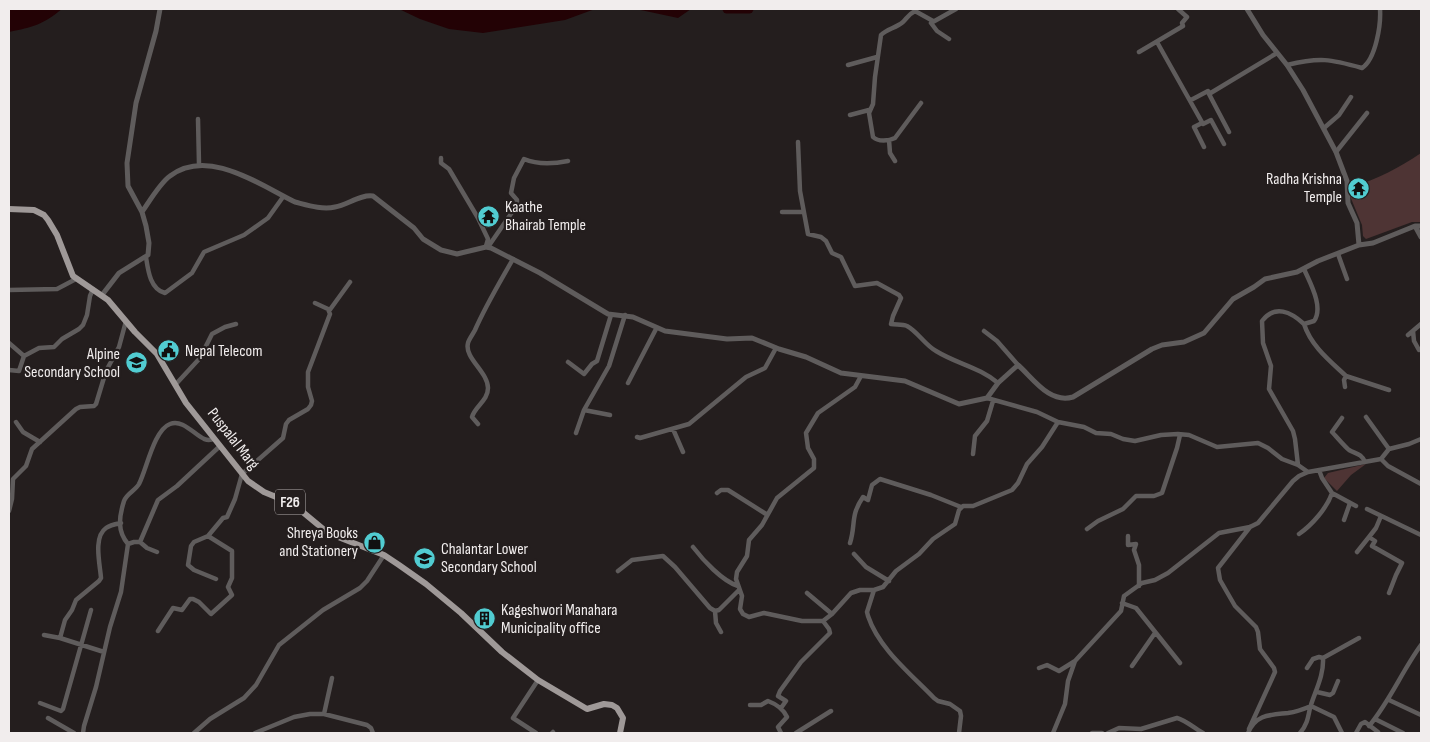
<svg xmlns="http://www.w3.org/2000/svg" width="1430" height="742" viewBox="0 0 1430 742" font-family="'Sofia Sans Condensed',sans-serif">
<rect width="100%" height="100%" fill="#241e1e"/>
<path fill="#4e3434" d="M1421,153V222H1412L1366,239L1363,236L1362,225L1350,196L1352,187C1377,179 1399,168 1421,153Z
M1366,464L1351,475L1337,491L1324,478L1328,473Z"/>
<path fill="#230205" d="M9,9H62C42,25 33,27 9,32Z
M399,9H595L565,20L483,33L449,29L420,19Z
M636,9H691L678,18Z"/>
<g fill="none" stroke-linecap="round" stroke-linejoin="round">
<path stroke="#230205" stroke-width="9" d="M727,9H749"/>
<path stroke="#5f5c5c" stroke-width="4.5" d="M949,39L937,31L931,23L956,9
M1157,42L1203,124L1211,120L1224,144
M1139,52L1183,26L1182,23L1187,17L1178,9
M848,65L877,57
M1287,65C1320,57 1330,59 1362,68C1376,59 1381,24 1380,9
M1191,100L1208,91L1209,94
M921,103L895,138C889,141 878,142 873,137L869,113L873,104L875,77L881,35C887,29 896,28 903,22C907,18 909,14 915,11L933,21
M850,115L869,110
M198,119L199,164
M1202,123L1194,127L1204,147
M1324,128L1339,115L1351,97
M1229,132L1209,94L1277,53
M889,140L890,153L895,161
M798,142L800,191L808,234L821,237L826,241L832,253L841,257L855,286L877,283L899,295L901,298L893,316L891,324C896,325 902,324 907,326C918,332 925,345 936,351C957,364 979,367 998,383
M1336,152L1367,113
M441,158V163L449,169L478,218L488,239L486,246
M782,212H804
M488,247L517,205V200L511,193L514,178L524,159C538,165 553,164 568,161
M1338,254L1347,279
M146,257C148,270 150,289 165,293L192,273L204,252L244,235L268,218L283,197
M1304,269C1310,283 1324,307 1314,321L1304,324C1311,346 1330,361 1346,376L1344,380L1345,387
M9,290L57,289L76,279
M329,311L350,282
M984,331L997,341L1018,365
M1413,331L1414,341L1419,350
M1408,335L1421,324
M9,343L24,356L39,348L54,347L62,339L79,329L83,325L87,315L90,296L93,289
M568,362L584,374L592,364L597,361L611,315
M9,370L19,371L24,356
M861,376L855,387L818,413L806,433L808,448L814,459V468L777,498L762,525L749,540L747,556L737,572L736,579L742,596L740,609L743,614L749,617L764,613L802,621H823L832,614L851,593L860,590H874
M1346,376L1389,390
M628,383L656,329
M176,384L200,358L212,334L225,327L236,324
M987,398L1037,412L1058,422L1084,427L1096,433L1111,434L1123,439L1135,441L1161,435L1178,434L1189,435L1217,447L1258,443L1268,448L1282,459L1298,465L1308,472
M584,410L610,415
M1366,417L1389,449
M1342,418L1332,432C1334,434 1346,448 1349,450C1356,454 1361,453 1365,462
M16,422L23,432L40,442
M478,424L472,417C475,406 488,401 488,388C488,372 464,358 468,343C469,339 473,334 475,330C486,305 500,282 513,259
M673,429L683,452
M576,433L584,410L609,366L625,315
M637,437L640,438L689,424L746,377L765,368L776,348
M973,454L975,436L987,421L993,401
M1381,459L1388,466L1421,484
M1298,465L1295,439L1293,431L1269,389L1271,366L1263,343L1262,321C1275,304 1291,312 1304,324
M717,493L721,490H728L766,514
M1332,493L1356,506
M1367,509L1421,535
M9,511L12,499L13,479L26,466L32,449L76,409L80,407L94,406L96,404L106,371L119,347L126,321
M1381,516L1376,528L1369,537L1375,541L1372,546L1402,563L1396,575L1389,593
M1344,520L1350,503
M1087,529L1098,521L1123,509L1136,496H1154L1162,493L1177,448L1180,435
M1299,534C1312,525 1327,508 1332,493L1322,478L1319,470
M1128,536V545L1136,544L1134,550L1139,565V586
M140,542L147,548L157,552
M850,543C856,524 850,516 863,497L868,500L872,485L880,479L931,495L961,507
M128,544C117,531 119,517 124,501C127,493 135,491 139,484C147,468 154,430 170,424C187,417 202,448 214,438
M693,547C703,560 722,581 738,586
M1357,552L1369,537
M854,554L866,567L889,581
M618,571L632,560L663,556L675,567L710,608L715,611L719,610L739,590
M216,579L194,570L188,565L191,546L194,542L208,536L223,518L227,517L235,499L242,474L283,438L286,424L289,420L308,409L311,405L312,401L308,387V372L330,314L328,309L315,303
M807,593L832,614
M1122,603L1136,608L1180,663
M715,611L716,623L721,632
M158,631L173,608L182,610L190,599H193L199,602L211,614L232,595L228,587L232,578V551L208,536
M44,635L60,638
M104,652L60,638L65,620L72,610L76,600L99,581L101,578C100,564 93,537 106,528C110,525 116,524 121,523
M1323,658L1359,638
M1132,666L1155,633
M1039,668L1047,665L1059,671L1075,661
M1317,692L1330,695L1333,693L1338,681
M1389,700L1421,715
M40,703L61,711L63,709L91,610
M750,705H761L768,701C776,704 783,708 787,717L778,727L781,733
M781,708L786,701L778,696L780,691L801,662L830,633L829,629L823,621
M324,714L332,678
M48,718L74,733
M1375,719L1403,733
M1369,726C1390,701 1402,671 1421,645
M1249,729L1275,672L1274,668L1260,649L1258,632L1256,627L1235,606L1220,580L1218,568L1250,527
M83,733L84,726L96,687L110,627L121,592L128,544L134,542H140L158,500L177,486L220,446
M194,733L210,719L244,698L256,685L279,645L323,610L360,588L367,581L384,555
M255,733L294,717L310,714H324L367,725L371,728L373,733
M536,733L513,718L538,680
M552,733L553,732
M796,733L831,711
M959,733L961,716L960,711L950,704L938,701L934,698C911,674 879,649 868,616L867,612L874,590L883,587L896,571L919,554L933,539L955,524L959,510L963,506H973L1012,490L1018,483L1027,464L1042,447L1058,422
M1053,733L1065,704L1068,681L1075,661L1121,611L1124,596L1142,583L1155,580L1168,573L1219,533L1250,527L1258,523L1293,481L1299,476L1308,472L1381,459L1389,449L1409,444L1421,439
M1092,733H1102
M1108,733L1119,728L1141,729L1177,718C1185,720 1196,729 1203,733
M1248,733C1256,714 1270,715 1288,713C1295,712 1304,709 1311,706L1334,717L1342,733
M1300,733C1307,725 1308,718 1310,708C1315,691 1324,676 1323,658L1319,657L1313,659L1307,668
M1356,733L1361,724L1365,722L1378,732"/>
<path stroke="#5f5c5c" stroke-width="5" d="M1247,9L1263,35L1287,65L1303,90L1336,152L1347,181L1348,203L1357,223L1359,245
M142,212C149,202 160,183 170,176C208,147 260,185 295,202C307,205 322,210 335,207C347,205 361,194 373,196L414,228L423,239L441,250L457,254L486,247L491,248L540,273L608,314L633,317L665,331L727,339L752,338L779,349L806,357L841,373L905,381L959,404L987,398L998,383L1018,365C1033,378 1049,404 1073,397L1152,349L1162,345L1184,342L1204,333L1233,299L1254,287L1265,279L1297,272L1318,261L1359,245L1373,243L1415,226H1421
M1415,226L1421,237
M102,295L119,273L148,255L149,243L146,226L142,212L128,186L127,163L136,103L156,31L160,9"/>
<path stroke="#9f9998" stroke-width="6" d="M9,209L34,210L44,215L48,220L57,235L73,276L108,300L135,332L157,354L186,403L248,481L264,492L293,504L328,533L384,555L399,565L426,584L461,613L502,652L538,680L587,709L604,704L612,705L617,708L623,718L620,733"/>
</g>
<defs>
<symbol id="temple-disc" viewBox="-11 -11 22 22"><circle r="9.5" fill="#51ccd1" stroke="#241e1e"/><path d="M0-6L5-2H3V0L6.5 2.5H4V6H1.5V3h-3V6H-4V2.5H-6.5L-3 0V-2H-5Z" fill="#111"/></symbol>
<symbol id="civic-disc" viewBox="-11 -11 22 22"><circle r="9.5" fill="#51ccd1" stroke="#241e1e"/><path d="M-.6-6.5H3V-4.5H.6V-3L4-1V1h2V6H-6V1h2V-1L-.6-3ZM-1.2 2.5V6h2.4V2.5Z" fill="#111"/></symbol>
<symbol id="school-disc" viewBox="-11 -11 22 22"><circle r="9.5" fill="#51ccd1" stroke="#241e1e"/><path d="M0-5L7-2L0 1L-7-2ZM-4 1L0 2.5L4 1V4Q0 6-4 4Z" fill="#111"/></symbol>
<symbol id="shop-disc" viewBox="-11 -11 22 22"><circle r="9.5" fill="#51ccd1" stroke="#241e1e"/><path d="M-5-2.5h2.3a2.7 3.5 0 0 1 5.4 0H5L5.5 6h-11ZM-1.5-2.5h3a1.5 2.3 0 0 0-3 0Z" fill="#111"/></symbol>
<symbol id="building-disc" viewBox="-11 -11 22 22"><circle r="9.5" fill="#51ccd1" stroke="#241e1e"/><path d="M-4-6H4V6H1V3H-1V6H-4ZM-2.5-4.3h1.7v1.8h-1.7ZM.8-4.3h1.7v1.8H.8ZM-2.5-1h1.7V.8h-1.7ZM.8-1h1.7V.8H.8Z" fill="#111"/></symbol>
</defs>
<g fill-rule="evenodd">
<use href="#temple-disc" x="1346" y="176" width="25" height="25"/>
<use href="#temple-disc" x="476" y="204" width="25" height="25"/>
<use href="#civic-disc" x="156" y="338" width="25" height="25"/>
<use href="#school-disc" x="124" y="350" width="25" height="25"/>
<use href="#shop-disc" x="362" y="530" width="25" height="25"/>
<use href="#school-disc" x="412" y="546" width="25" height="25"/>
<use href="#building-disc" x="472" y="606" width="25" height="25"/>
</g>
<g text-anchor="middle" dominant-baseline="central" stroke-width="4.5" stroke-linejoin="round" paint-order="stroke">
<rect fill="#241e1e" stroke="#b4afaf" stroke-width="1" x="275" y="489.5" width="30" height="25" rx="4"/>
<g font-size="15" font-weight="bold" fill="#f1eded">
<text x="290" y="502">F26</text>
</g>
<g font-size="16" fill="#f1eded" stroke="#241e1e" text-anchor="start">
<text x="1342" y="179" text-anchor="end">Radha Krishna<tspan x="1342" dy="18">Temple</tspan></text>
<text x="505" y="207">Kaathe<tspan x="505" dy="18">Bhairab Temple</tspan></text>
<text x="185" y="351">Nepal Telecom</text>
<text x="120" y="354" text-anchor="end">Alpine<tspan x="120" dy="18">Secondary School</tspan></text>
<text x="358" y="533" text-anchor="end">Shreya Books<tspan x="358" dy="18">and Stationery</tspan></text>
<text x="441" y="549">Chalantar Lower<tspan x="441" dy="18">Secondary School</tspan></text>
<text x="501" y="610">Kageshwori Manahara<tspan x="501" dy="18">Municipality office</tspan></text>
</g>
<g font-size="16" fill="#f1eded" stroke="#241e1e">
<text transform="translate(233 439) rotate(52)">Puspalal Marg</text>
</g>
</g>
<rect width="1430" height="742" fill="none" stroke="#f1eded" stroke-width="20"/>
</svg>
